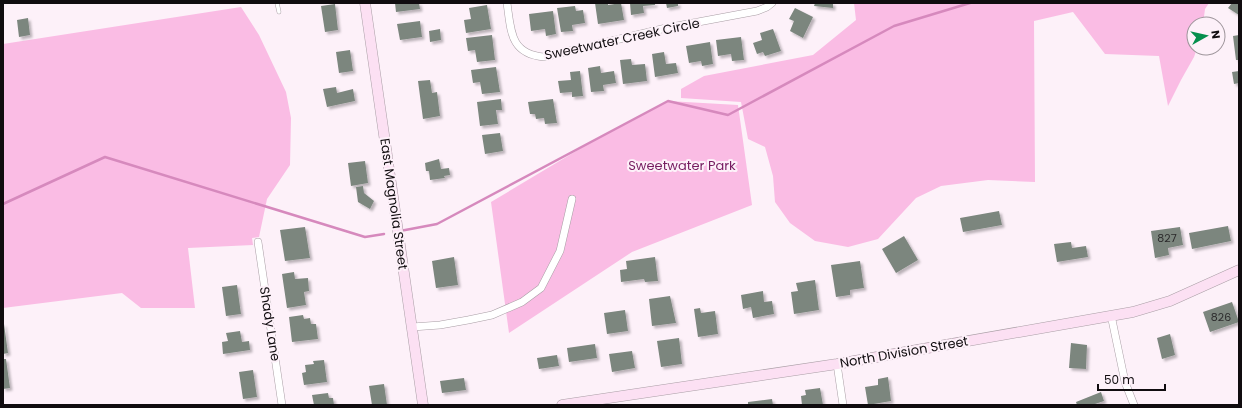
<svg xmlns="http://www.w3.org/2000/svg" width="1242" height="408" viewBox="0 0 1242 408" font-family="Poppins,sans-serif">
<defs>
<filter id="shadow"><feDropShadow dx="2.5" dy="2.5" stdDeviation="1" flood-color="#0004"/></filter>
</defs>
<rect width="100%" height="100%" fill="#fdf1f9"/>
<path fill="#fabce4" d="M854,3H1209L1205,9L1203,24H1194V48H1197L1194,57L1181,80L1168,106L1159,56L1105,54L1073,12L1034,21L1035,182L988,180L941,186L916,198L878,239L848,247L815,241L790,223L775,202L773,176L765,147L748,139L741,102L681,98V89L704,76L813,55L856,20Z
M241,7L259,35L286,92L291,118L290,165L267,199L259,237L252,238L253,245L188,248L195,308H141L122,293L3,308V44Z
M668,101L738,105L752,205L632,252L509,333L491,202L593,141Z"/>
<g fill="none" stroke-linecap="round" stroke-linejoin="round">
<path stroke="#d689bd" stroke-width="2.5" d="M3,204L105,157L365,237L384,234
M400,231L437,224L668,101L728,115L894,26L970,3"/>
</g>
<path fill="#7c867e" filter="url(#shadow)" d="M395,3H419L420,9L396,12Z
M595,3H608V5L621,3L624,20L598,24Z
M630,3H655V5L643,6L644,13L631,15Z
M666,3H678V6L667,8Z
M815,3H833V8L814,6Z
M1232,3H1239V15L1228,8Z
M335,4L338,30L325,32L321,6Z
M487,5L491,29L466,33L464,20L471,19L469,8Z
M575,6L576,11L583,10L585,23L572,25L573,31L561,32L557,8Z
M795,8L813,17L803,38L790,31L794,21L789,19Z
M553,11L556,34L546,36L545,29L531,31L529,14Z
M28,18L30,35L19,37L17,20Z
M420,21L422,37L400,40L397,24Z
M440,29L441,40L430,42L429,31Z
M773,29L781,51L765,56L763,52L757,54L753,43L762,40L760,33Z
M492,35L495,60L477,62L475,50L468,51L466,38Z
M1239,35V60H1236L1233,36Z
M741,37L744,60L732,61L731,54L718,56L716,40Z
M710,42L713,64L702,66L701,61L689,63L686,46Z
M350,50L353,71L339,73L336,52Z
M664,52L666,64L676,63L678,73L655,77L652,54Z
M631,59L632,65L645,64L647,81L623,84L620,60Z
M600,66L601,73L614,71L616,83L603,85L604,91L591,92L588,68Z
M496,67L500,92L482,94L480,82L473,83L471,70Z
M580,71L583,96L572,97V92L560,93L558,81L571,80L570,72Z
M1239,71V83L1234,84L1232,72Z
M430,80L432,93L437,92L440,116L423,119L418,81Z
M336,87L337,93L353,89L355,101L327,107L323,89Z
M501,99L502,110H496L498,124L480,126L477,102Z
M553,99L557,123L545,124L544,118L536,119L535,114H530L528,102Z
M500,133L503,151L485,154L482,135Z
M439,159L441,169L449,168L450,175L444,176L445,178L430,180L429,171H426L425,163Z
M365,161L368,183L351,186L348,163Z
M363,186L364,193L374,201L370,209L358,202L356,187Z
M999,211L1002,225L963,232L960,218Z
M1228,226L1231,241L1192,249L1189,233Z
M305,227L310,258L285,261L280,230Z
M1180,227L1183,245L1168,248L1169,255L1155,258L1151,231Z
M904,236L918,260L896,273L882,249Z
M1071,242L1072,248L1086,246L1088,257L1057,262L1054,244Z
M454,257L458,285L436,288L432,261Z
M655,257L658,281L645,282L644,279L621,282L620,270L627,269L626,261Z
M860,261L864,288L850,290V295L836,297L831,265Z
M294,272L295,279L308,278L309,291L304,292L306,305L287,308L282,274Z
M815,280L819,310L794,314L791,292L798,291L796,283Z
M237,285L241,314L226,316L222,287Z
M763,291L764,302L772,301L774,314L753,318L751,307L743,309L741,295Z
M670,296L676,323L652,326L649,299Z
M1232,302L1239,322L1210,332L1203,312Z
M700,308L701,313L715,311L718,334L698,337L694,309Z
M625,310L628,331L607,334L604,313Z
M303,315L304,319L310,318L311,324H316L318,339L292,342L289,317Z
M3,324H4L8,353L3,354Z
M240,331L242,342L249,341L250,350L223,354L222,342L228,341L226,333Z
M1170,334L1175,355L1162,359L1157,338Z
M679,338L682,364L661,367L657,341Z
M1071,343L1087,345L1086,369L1069,368Z
M595,344L597,358L569,362L567,348Z
M632,351L635,368L612,372L609,354Z
M557,355L559,366L539,369L537,358Z
M3,359H6L10,388L3,389Z
M324,360L327,382L304,385L302,373L306,372L305,365L314,364L313,361Z
M253,370L257,397L243,399L239,372Z
M888,377L891,401L868,405L865,387L878,385V379Z
M464,378L466,390L442,393L440,381Z
M384,384L387,405H372L369,386Z
M820,388L823,405H802L801,396L806,395L805,390Z
M1101,392L1104,401L1092,405H1077L1076,402Z
M328,393L329,398H333L334,405H314L312,395Z
M772,399L773,405H748V402Z"/>
<g fill="none" stroke-linecap="round" stroke-linejoin="round">
<defs>
<path id="lane" d="M277,3L279,12"/>
<path id="street" d="M507,3C511,31 510,54 544,57L666,28L757,11L767,7L772,3
M258,242L282,405
M1111,315L1125,382L1134,405
M412,327L440,325L468,320L492,315L522,302L541,288L560,251L572,199
M837,364L843,405"/>
<path id="secondary" d="M365,3L423,405
M562,405L837,364L1133,312L1170,301L1239,270"/>
</defs>
<use href="#lane" stroke="#a99ea5" stroke-width="4.5"/>
<use href="#street" stroke="#a99ea5" stroke-width="8"/>
<use href="#secondary" stroke="#a99ea5" stroke-width="11"/>
<use href="#lane" stroke="#fff" stroke-width="3.5"/>
<use href="#street" stroke="#fff" stroke-width="7"/>
<use href="#secondary" stroke="#fce0f3" stroke-width="10"/>
</g>
<g text-anchor="middle" dominant-baseline="central" stroke-width="4" stroke-linejoin="round" paint-order="stroke">
<g font-size="11" fill="#2b2a2b">
<text x="1167" y="238">827</text>
<text x="1221" y="317">826</text>
</g>
<g font-size="13" fill="#100c0f" stroke="#fdf1f9">
<text transform="translate(622 39) rotate(-12)">Sweetwater Creek Circle</text>
<text transform="translate(394 204) rotate(82)">East Magnolia Street</text>
<text transform="translate(270 324) rotate(81)">Shady Lane</text>
<text transform="translate(904 352) rotate(-10)">North Division Street</text>
</g>
<g font-size="13" fill="#761c60" stroke="#fdf1f9">
<text x="682" y="165">Sweetwater Park</text>
</g>
</g>
<rect width="1242" height="408" fill="none" stroke="#100c0f" stroke-width="8"/>
<g transform="translate(1206 36) rotate(82)"><circle r="19" fill="#fdf1f9" stroke="#9e959b"/>
<path d="M0-3L7 15L0 10L-7 15Z" fill="#058f4d"/>
<text y="-6" font-size="11" font-weight="bold" text-anchor="middle" fill="#100c0f">N</text>
</g>
<path d="M1098 384v6h67v-6" fill="none" stroke="#100c0f" stroke-width="2"/>
<text x="1104" y="384" font-size="12" fill="#100c0f" stroke="#fdf1f9" stroke-width="3" paint-order="stroke">50 m</text>
</svg>
